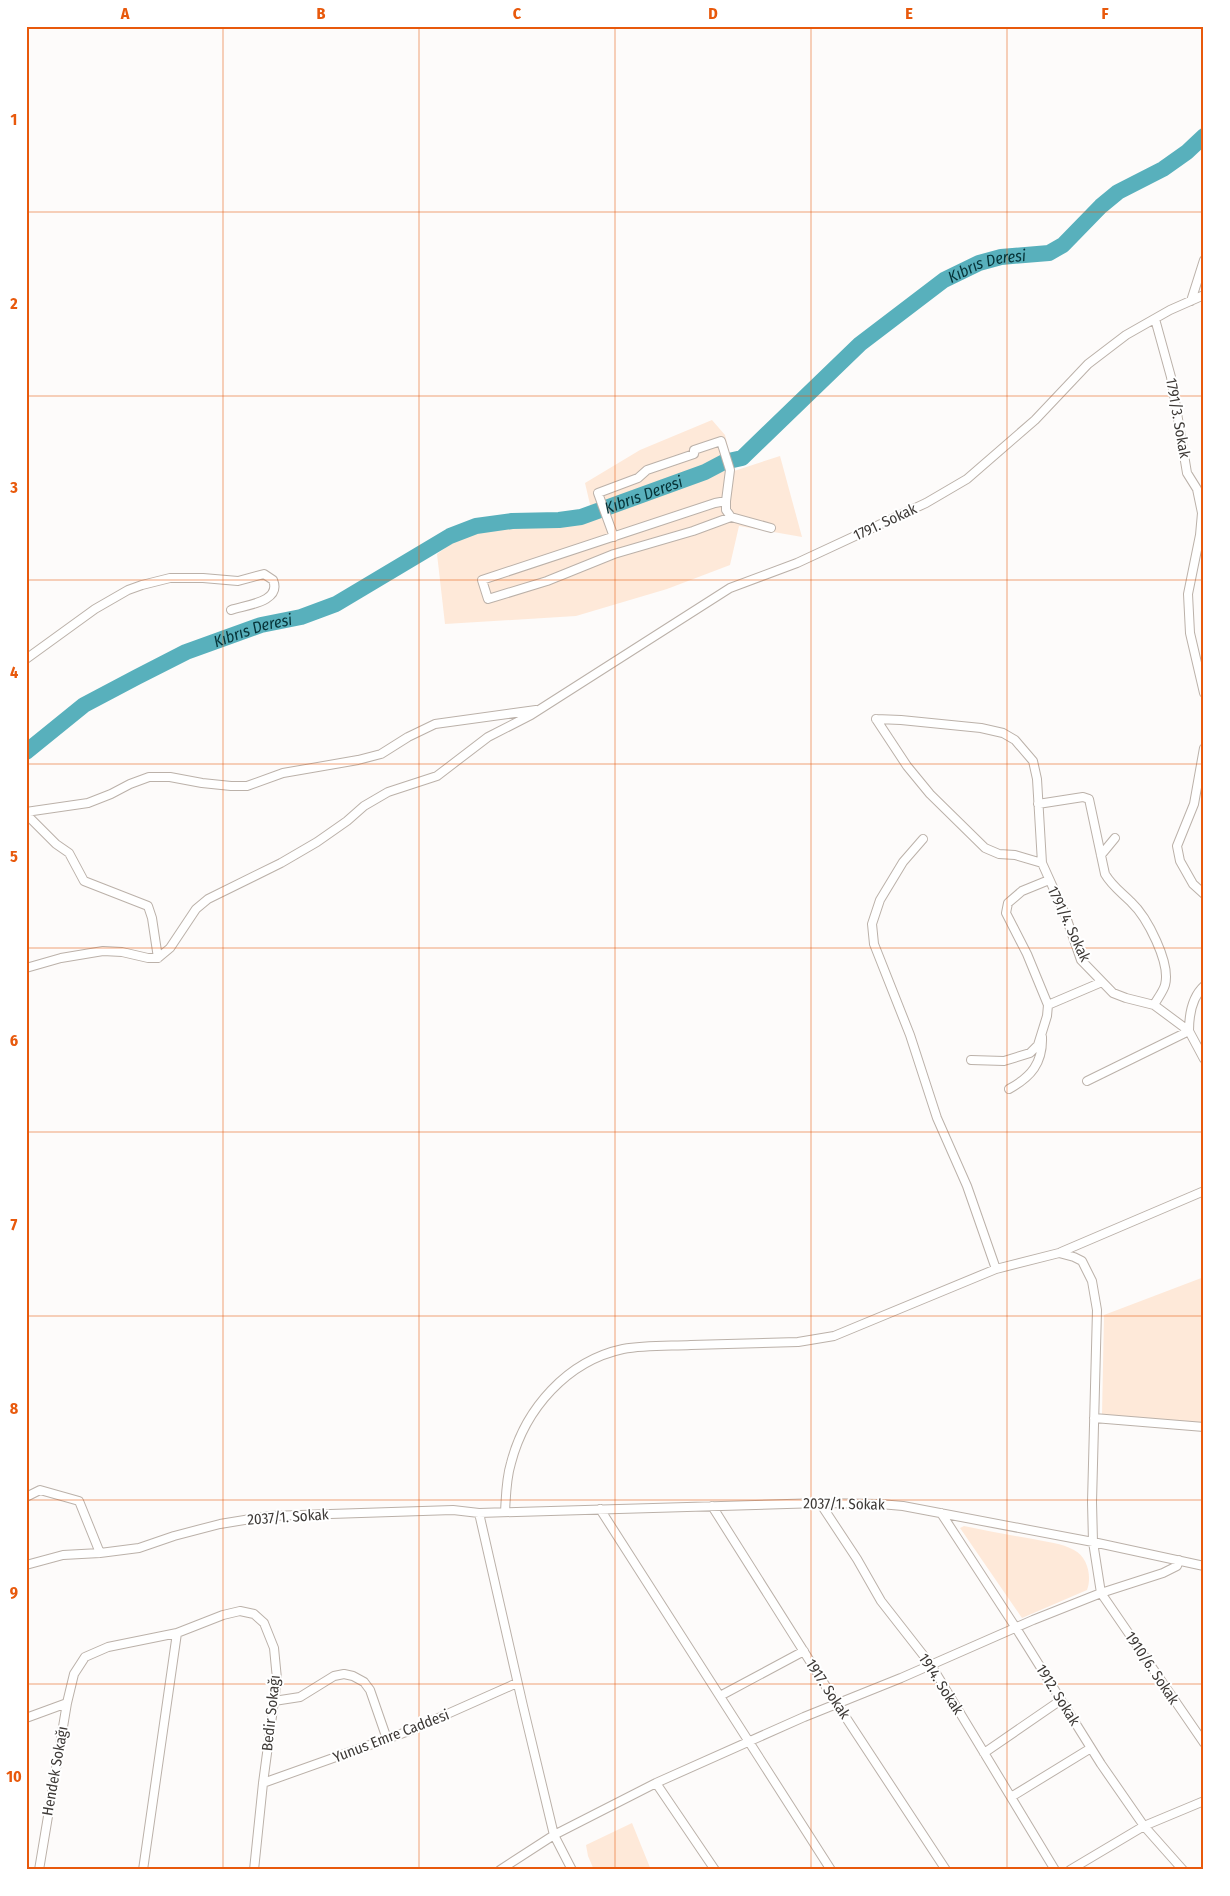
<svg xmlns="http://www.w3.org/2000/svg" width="1230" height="1896" viewBox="0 0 1230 1896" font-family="'Fira Sans Condensed',sans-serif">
<rect width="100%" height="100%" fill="#fdfbfa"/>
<path fill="#fee9d9" d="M712,420L725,435L734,471L780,456L802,537L739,526L730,565L667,589L576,616L445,624L437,554L464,534L593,517L585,483L640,450Z
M1204,1277V1424L1102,1415L1104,1315Z
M964,1526C987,1531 1010,1535 1033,1539C1046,1542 1062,1543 1074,1550C1088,1557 1092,1577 1087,1590L1022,1618L960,1528Z
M632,1823L651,1870H594L588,1856L586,1845Z"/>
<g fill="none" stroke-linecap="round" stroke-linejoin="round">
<path stroke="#58b0bc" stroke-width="16" id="s1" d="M26,752L84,705L137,677L186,652L261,625L301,617L336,604L450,536L476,526L512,521L559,520L581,517L705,472L724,462L742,458L860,344L944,280L979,263L1001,257L1049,253L1063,245L1101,206L1118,192L1163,169L1187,152L1204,136"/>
<defs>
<path id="street" d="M1191,301L1204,260
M1155,319L1171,377L1187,473L1197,489L1202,513L1200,535L1188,594L1190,633L1204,693
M731,517L726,510V501L715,503L482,580L488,599L547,581L614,554L693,531L731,517L771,528
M614,537L598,493L638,478L647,470L694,454V450L721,441L730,470L726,501
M26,659L95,609L128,590L142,585L170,578H203L238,581L264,574L273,580C282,602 246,605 231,610
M876,719L901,720L981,728L1003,733L1015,740L1033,761L1037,779L1042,863L1065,914L1081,960L1113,993L1126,998L1154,1005L1189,1031L1204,1059
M876,719L907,766L930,794L985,848L999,854L1015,855L1042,863
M1204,748L1194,804L1177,846L1180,861L1193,884L1204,894
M1038,804L1083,797L1089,799L1105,874C1112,886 1121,892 1131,902C1147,917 1171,963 1165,985C1163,992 1157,999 1154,1005
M26,812L88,803L111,794L130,784L149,777H170L202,783L231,786H247L283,773L358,760L381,754L408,737L435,724L536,710
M26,814L56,844L69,853L84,881L148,906L152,918L158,958
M923,839L903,862L880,900L872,924L874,944L910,1035L937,1118L967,1186L996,1269
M1101,855L1115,838
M26,968L61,958L103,951L122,952L148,958H158L170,948L196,909L208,899L281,863L317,842L347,821L364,806L388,792L437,776L488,737L531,715L730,588L797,563L926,503L967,479L1035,420L1088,364L1126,335L1170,310L1204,295
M1048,1005L1102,982
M1189,1031C1189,1015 1192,997 1204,986
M971,1060L1004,1061L1030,1053L1038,1045L1047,1016L1048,1005L1027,954L1006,913L1008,903L1022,891L1049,880
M1087,1081L1189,1031
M1009,1089C1031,1077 1043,1063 1042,1037
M1061,1252L1204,1191
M1094,1418L1204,1427
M26,1497L40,1490L79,1501L100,1553
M820,1503L857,1559L881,1601L931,1665L1055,1870
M712,1506L837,1704L946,1870
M600,1509L831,1870
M479,1513L523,1706L554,1835L572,1870
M941,1513L1016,1628L1101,1764L1144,1826L1183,1870
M1179,1560L1177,1566L1163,1573L1101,1593L1204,1743
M26,1565L63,1555L100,1553L139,1548L174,1536L220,1524L269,1516L453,1510L479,1513L820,1503L880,1504L903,1506L1093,1542L1204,1566
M720,1696L804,1651
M274,1701L300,1697L334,1676L344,1674L353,1676L364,1682L370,1690L387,1739
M26,1718L67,1703
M984,1753L1061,1700
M263,1783L409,1731L517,1683
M656,1783L715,1870
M1011,1797L1091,1748
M39,1870L67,1703L74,1674L85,1657L108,1647L177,1633L223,1615L240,1611L254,1614L264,1623L274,1648L277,1679L263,1783L254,1870
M143,1870L177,1633
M500,1870L554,1835L656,1783L804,1717L901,1678L1033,1620L1101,1593L1093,1542L1092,1502L1097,1310L1092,1281L1082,1261L1074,1257L1059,1253L996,1269L834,1336L798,1342C763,1343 727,1344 691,1345C669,1346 645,1345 623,1349C567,1361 525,1409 511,1463C506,1479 506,1496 505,1512
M1070,1870L1144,1826L1204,1801"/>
</defs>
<use href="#street" stroke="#bbb1a9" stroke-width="10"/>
<use href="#street" stroke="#fff" stroke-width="8"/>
</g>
<path fill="none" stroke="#e8590c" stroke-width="1" stroke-opacity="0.55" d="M223,26V1870M419,26V1870M615,26V1870M811,26V1870M1007,26V1870M26,212H1204M26,396H1204M26,580H1204M26,764H1204M26,948H1204M26,1132H1204M26,1316H1204M26,1500H1204M26,1684H1204"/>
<g text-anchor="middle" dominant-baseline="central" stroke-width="4" stroke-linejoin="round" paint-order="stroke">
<g font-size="15" fill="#3d3936" stroke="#fff">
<text transform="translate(1178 418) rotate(80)">1791/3. Sokak</text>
<text transform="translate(885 522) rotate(-25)">1791. Sokak</text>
<text transform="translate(1069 924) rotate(65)">1791/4. Sokak</text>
<text transform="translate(844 1504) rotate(1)">2037/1. Sokak</text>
<text transform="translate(288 1517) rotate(-4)">2037/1. Sokak</text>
<text transform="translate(1152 1668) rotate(56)">1910/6. Sokak</text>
<text transform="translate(941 1684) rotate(57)">1914. Sokak</text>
<text transform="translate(828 1689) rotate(57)">1917. Sokak</text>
<text transform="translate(1058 1695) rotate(58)">1912. Sokak</text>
<text transform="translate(271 1713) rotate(-84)">Bedir Sokağı</text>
<text transform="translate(391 1736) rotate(-21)">Yunus Emre Caddesi</text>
<text transform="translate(55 1771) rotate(-80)">Hendek Sokağı</text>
</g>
<g font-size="16" font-style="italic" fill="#063338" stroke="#fff">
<text stroke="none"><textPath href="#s1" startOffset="1101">Kıbrıs Deresi</textPath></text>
<text stroke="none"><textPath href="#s1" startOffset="680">Kıbrıs Deresi</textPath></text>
<text stroke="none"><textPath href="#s1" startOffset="260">Kıbrıs Deresi</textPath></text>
</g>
</g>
<rect width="1230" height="1896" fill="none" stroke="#ffffff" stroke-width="55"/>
<rect x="28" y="28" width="1174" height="1840" fill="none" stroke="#e8590c" stroke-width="2"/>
<g font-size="16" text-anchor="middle" font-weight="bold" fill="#e8590c">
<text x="125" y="19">A</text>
<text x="321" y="19">B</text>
<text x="517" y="19">C</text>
<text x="713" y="19">D</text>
<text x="909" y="19">E</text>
<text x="1105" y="19">F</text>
<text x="14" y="125">1</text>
<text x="14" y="309">2</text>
<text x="14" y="493">3</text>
<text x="14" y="678">4</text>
<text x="14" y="862">5</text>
<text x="14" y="1046">6</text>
<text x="14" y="1230">7</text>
<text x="14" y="1414">8</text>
<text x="14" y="1598">9</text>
<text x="14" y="1782">10</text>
</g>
</svg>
